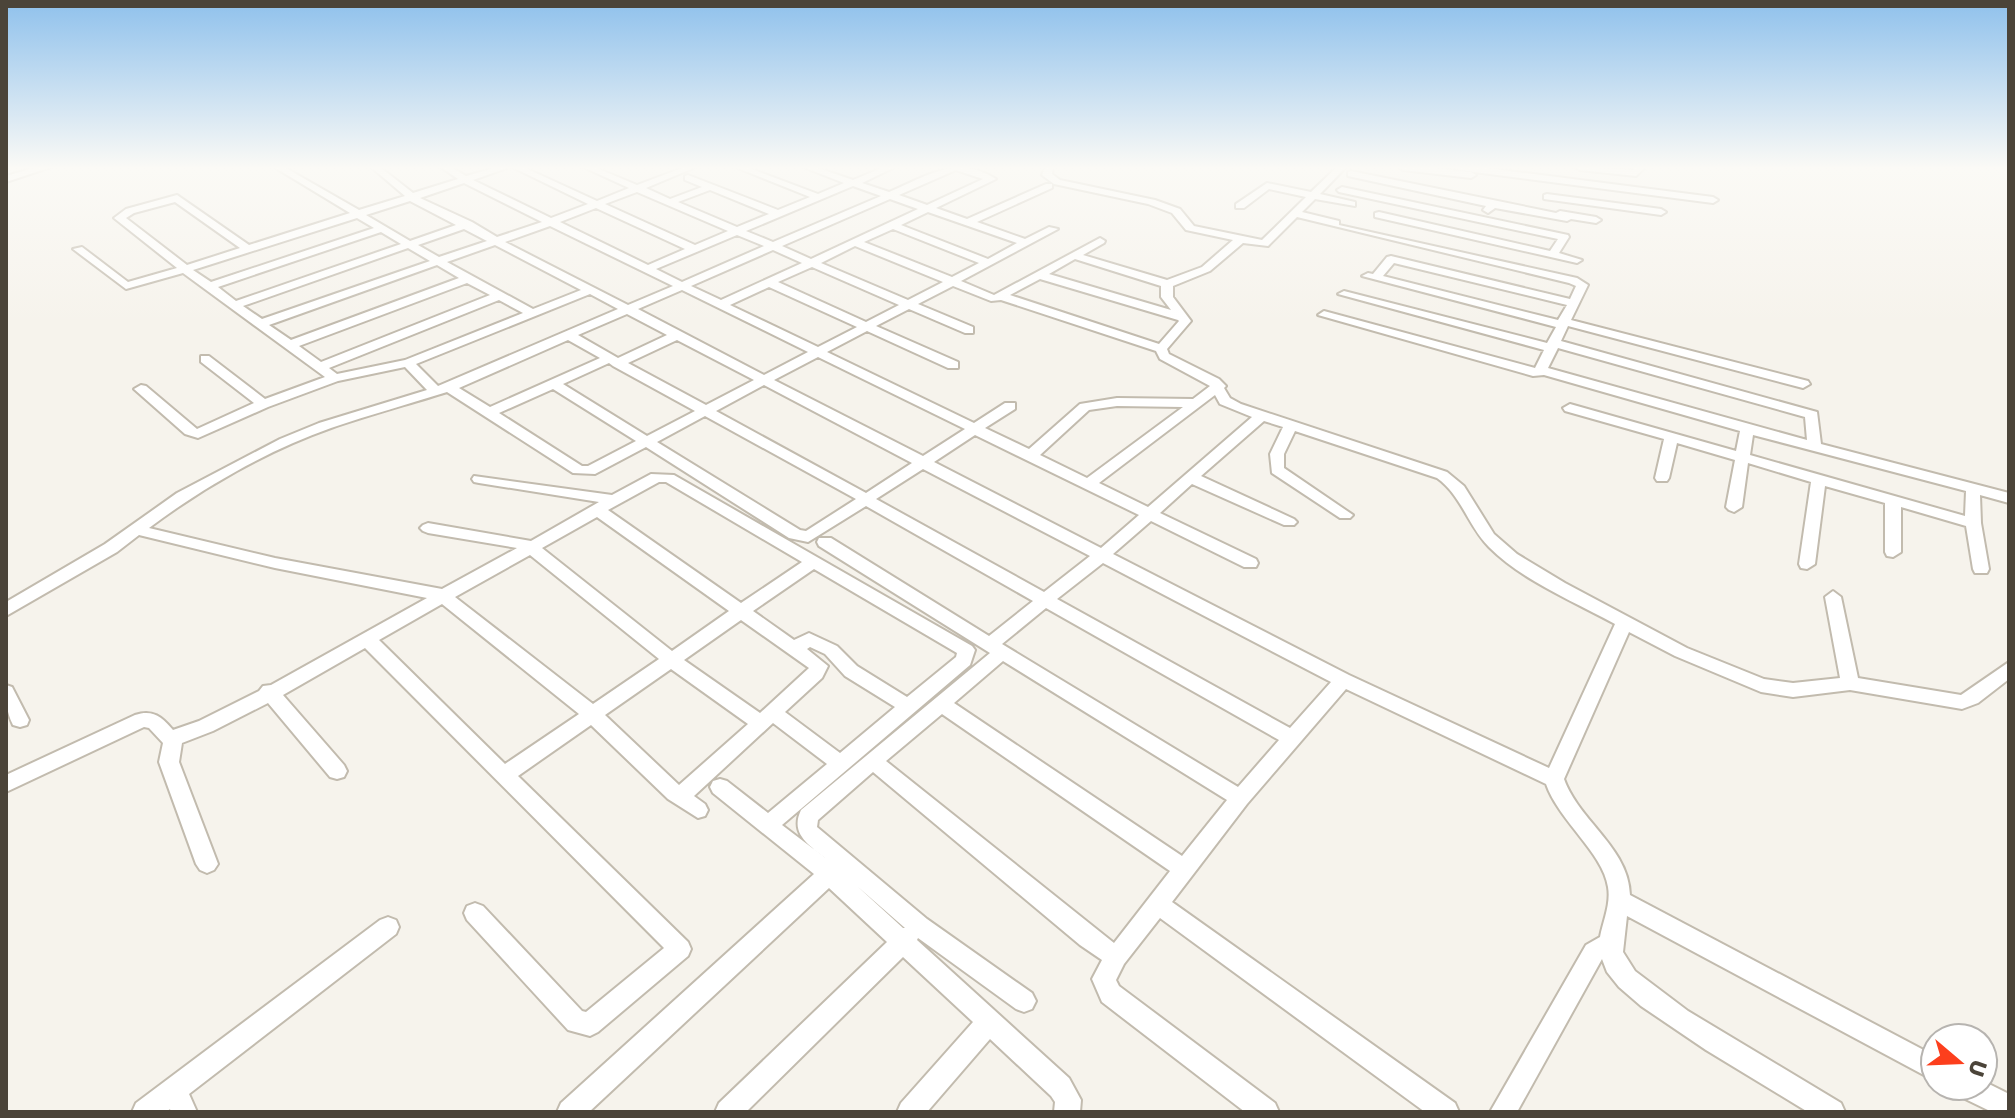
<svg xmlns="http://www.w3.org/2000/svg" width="2015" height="1118" viewBox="0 0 2015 1118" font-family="Rubik,sans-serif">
<rect width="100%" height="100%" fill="#f6f3ec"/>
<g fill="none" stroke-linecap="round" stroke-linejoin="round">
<defs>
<path id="minor" d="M37,167H51L6,182V176Z
M274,167H284L359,210L405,196L371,167H380L413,193L458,179L441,167H451L466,176L498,167H510L473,180L551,218L588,204L512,167H523L597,201L629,188L583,167H594L637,185L685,167H696L646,188L670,199L702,187L685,180V176L688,175L778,210L810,197L735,167H746L818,194L844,183L803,167H815L853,180L884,167H895L862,183L889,192C927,176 957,154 996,179L936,208L967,219L1046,184H1052V188L977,222L1025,239L1049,227L1058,229L961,281L994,295L1100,238L1105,241L1104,243L1083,255L1167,280L1202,267L1233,240L1186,230L1172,213L1148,204L1054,184L1042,175L1045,167H1053L1052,174L1060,180L1155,200L1180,209L1194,226L1262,240L1306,197L1269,189L1244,208H1236V204L1267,183L1311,192L1337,167H1346L1320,194L1355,202V206L1315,199L1302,212L1339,221V225L1577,278L1588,285L1571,320L1808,381L1810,384L1803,388L1568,326L1561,341L1817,412L1821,444L2009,493V503L1980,495L1981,523L1989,569L1987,573H1975L1973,569L1966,526L1901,507V552L1893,557L1887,556L1885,552V503L1825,486L1815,564L1807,569L1801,568L1799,564L1811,482L1748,463L1742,507L1734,512L1729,510L1726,507L1735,460L1677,443L1669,478L1667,481H1657L1655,478L1664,439L1565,411L1563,408L1570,404L1736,451L1740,431L1544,375L1533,376L1318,315L1324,311L1535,368L1544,350L1338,294L1344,291L1547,343L1556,327L1362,276L1368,273L1373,274L1387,257L1391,256L1570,299L1576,286L1569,283L1297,217L1268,246L1243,243L1210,271L1173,286V297L1191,321L1167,349L1169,354L1219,379L1226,386L1224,388L1230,398L1241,404L1447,472L1464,486L1494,534L1517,554L1565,583L1687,648L1764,679L1793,683L1840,678L1825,597L1833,591L1841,597L1858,678L1961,695L2009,662V679L1978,703L1962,709L1850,690L1793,697L1761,692L1675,656L1629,632L1564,779C1579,821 1629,848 1630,895L1935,1056V1081L1627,916L1623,952L1635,971L1688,1011L1841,1103L1845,1112H1808L1706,1050L1641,1006L1619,987L1607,972L1602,959L1517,1112H1490L1586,945L1600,937C1603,921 1611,904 1608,887C1603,853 1559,821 1546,784L1346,689L1247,804L1172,902L1455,1103L1459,1112H1425L1160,918L1124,964L1116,980L1119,986L1275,1103L1279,1112H1245L1102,1002L1092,979L1102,960L1080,945L873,772L818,820L817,827L927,919L1032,993L1036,1001L1032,1009L1024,1012L1016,1009L918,938L917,940L1069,1078L1081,1100L1080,1112H1054L1055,1102L1051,1096L990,1039L927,1112H897L901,1103L973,1022L903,957L746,1112H715L719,1103L887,942L829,888L589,1112H557L561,1103L814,874L713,793L710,787L713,781L720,779L727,781L768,813L827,764L773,723L694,796L705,804L708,810L705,816L698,818L668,799L591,725L518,776L688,942L691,949L688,956L598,1032L590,1036L568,1030L467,920L464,913L467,906L475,903L483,906L582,1011L586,1012L664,948L365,648L283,695L344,765L347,771L344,777L337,779L330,777L268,703L213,731L182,743L179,762L218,864L214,870L207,873L200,870L196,864L159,762L163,743L149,728L144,727L6,792V775L135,715C153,709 162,717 173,730L199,721L259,691L263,686L271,685L427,598L275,568L139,535L117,552L6,616V602L105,544L177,493L280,439L319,423L427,390L405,367L338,381L268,407L198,438L185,434L134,389L141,385L146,386L197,429L254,403L201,362V356H209L265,399L325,377L183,273L126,289L73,249L82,247L128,282L177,268L114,218L126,209L177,195L249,245L350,213ZM956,170L983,179L927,205L899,195ZM464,183L542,222L497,237L472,222L420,198ZM853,186L881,196L773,242L746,231ZM710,190L769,214L737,227L678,202ZM637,192L728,231L695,245L605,204ZM890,199L918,209L811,259L782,246ZM410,201L456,225L410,241L366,215ZM175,202L240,248L187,265L126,218L134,213ZM596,208L685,249L648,265L560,222ZM928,212L1017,243L988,259L901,225ZM357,218L374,228L211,282L193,270ZM550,226L673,286L628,305L505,242ZM464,229L487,241L439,257L418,245ZM893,229L979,263L952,277L864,242ZM381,232L401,244L236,301L218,287ZM737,235L764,246L682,282L656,269ZM495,245L581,290L533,309L447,262ZM855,246L943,282L908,300L821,263ZM408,248L430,261L262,319L243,306ZM773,250L802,263L721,300L691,286ZM1075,259L1161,286V297L1171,310L1049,274ZM1394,263L1567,305L1558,320L1383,276ZM437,265L459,278L291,340L269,325ZM812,267L899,305L866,322L778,282ZM1040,279L1178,320L1179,321L1159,344L1010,295ZM467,283L490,295L321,362L299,346ZM953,286L991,301L1001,300L1156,351L1160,359L1210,386L1193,399L1117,398L1080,404L1029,449L985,428L1015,409V403H1005L974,423L827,352L867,331L948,368H958V362L876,326L909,309L965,333H973V327L918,304ZM769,287L857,327L818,347L730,305ZM682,290L808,352L764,375L638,309ZM590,294L618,309L438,386L416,364ZM499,300L523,313L405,360L337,374L329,368ZM627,314L667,335L618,358L578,335ZM568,340L600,358L490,407L459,388ZM677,340L754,380L706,405L628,363ZM1558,348L1805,417L1807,440L1548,368ZM818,357L965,429L923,456L774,380ZM609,363L613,366L695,411L647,436L563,384ZM764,385L912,463L866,493L716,411ZM553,389L636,441L588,466H582L499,413ZM447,392L573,473L595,474L646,447L789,538L808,542L866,506L1033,601L989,636L831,538H819L817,542L819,546L990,653L801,810C789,835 811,846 828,860L782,825L970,665L975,650L972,646L674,475L651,474L612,495L474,476L472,479L474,482L479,483L599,502L531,541L428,523L423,525L420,528L423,531L428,533L517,548L442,589L275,558L149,528C202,488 268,450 331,428C369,415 409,404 447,392ZM1215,395L1220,404L1252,417L1148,507L1099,483ZM1117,406L1183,407L1087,478L1040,455L1089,410ZM705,416L856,499L806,531L800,530L657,442ZM1264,421L1283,427L1270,454L1272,473L1340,518H1350L1353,515L1284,468V454L1295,431L1437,478C1462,496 1468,526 1489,547C1523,581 1573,601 1615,624L1549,768L1349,675L1113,554L1151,521L1244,567H1256L1258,563L1256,559L1160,513L1192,484L1284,525H1294L1297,522L1294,519L1201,476ZM975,435L1139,515L1101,548L934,462ZM1753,435L1966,491L1965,516L1750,455ZM923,469L1090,556L1044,592L876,499ZM659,482H666L802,562L741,603L608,510ZM597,517L729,611L672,651L542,548ZM530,555L659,659L593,704L455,597ZM1103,563L1331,682L1290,728L1057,599ZM814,569L957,653L956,657L907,697L857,666L837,646L809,633L794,640L753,611ZM442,604L579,714L505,764L379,640ZM1046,608L1279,740L1238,787L1002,644ZM741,620L809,668L760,713L684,660ZM810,647L825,654L845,676L895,707L840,753L785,712L822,678L828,666L807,649ZM1003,661L1227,800L1182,856L954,703ZM671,669L748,724L679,785L605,715ZM942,714L1170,871L1114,943L886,761ZM857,886L905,928H903Z
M1398,167H1424L1471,172L1476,175L1471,178L1403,170Z
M1454,167H1478L1713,197L1718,200L1713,203L1459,170Z
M1575,167L1633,170L1636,167H1645L1636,176L1580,170Z
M1351,171L1556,213L1560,211L1596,217L1601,220L1596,223L1571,219L1567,221L1495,208L1488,213L1483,210L1486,206L1348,176V172Z
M1342,187L1568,235L1569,237L1559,253L1582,260L1577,263L1375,217V213L1379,212L1550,251L1558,239L1339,192L1337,190Z
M1547,194L1661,209L1666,212L1661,215L1544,199V195Z
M6,685L12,687L29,720L27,725L20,727L13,725C6,711 6,701 6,685Z
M388,917L396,920L399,927L396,934L189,1094L197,1112H171L170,1109L166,1112H132L136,1103L380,920Z
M1983,1081L2009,1094V1112H1992L1957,1095L1954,1086H1983Z"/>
</defs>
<use href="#minor" stroke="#c2bbae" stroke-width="4"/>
<use href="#minor" fill="#fff" fill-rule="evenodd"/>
</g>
<linearGradient id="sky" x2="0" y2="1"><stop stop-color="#8fc1ec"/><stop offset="0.52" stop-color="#fbfaf6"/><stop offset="1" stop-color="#fbfaf6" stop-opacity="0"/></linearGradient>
<rect width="2015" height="323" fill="url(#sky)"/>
<rect width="2015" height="1118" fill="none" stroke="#4b4439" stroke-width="16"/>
<g transform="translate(1959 1062) rotate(109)"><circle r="38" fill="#ffffff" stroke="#b7b4b0" stroke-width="2"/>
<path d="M0-6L14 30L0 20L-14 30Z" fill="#fc3f1d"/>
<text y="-12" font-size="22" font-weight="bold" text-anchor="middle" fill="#4b4439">U</text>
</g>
</svg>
